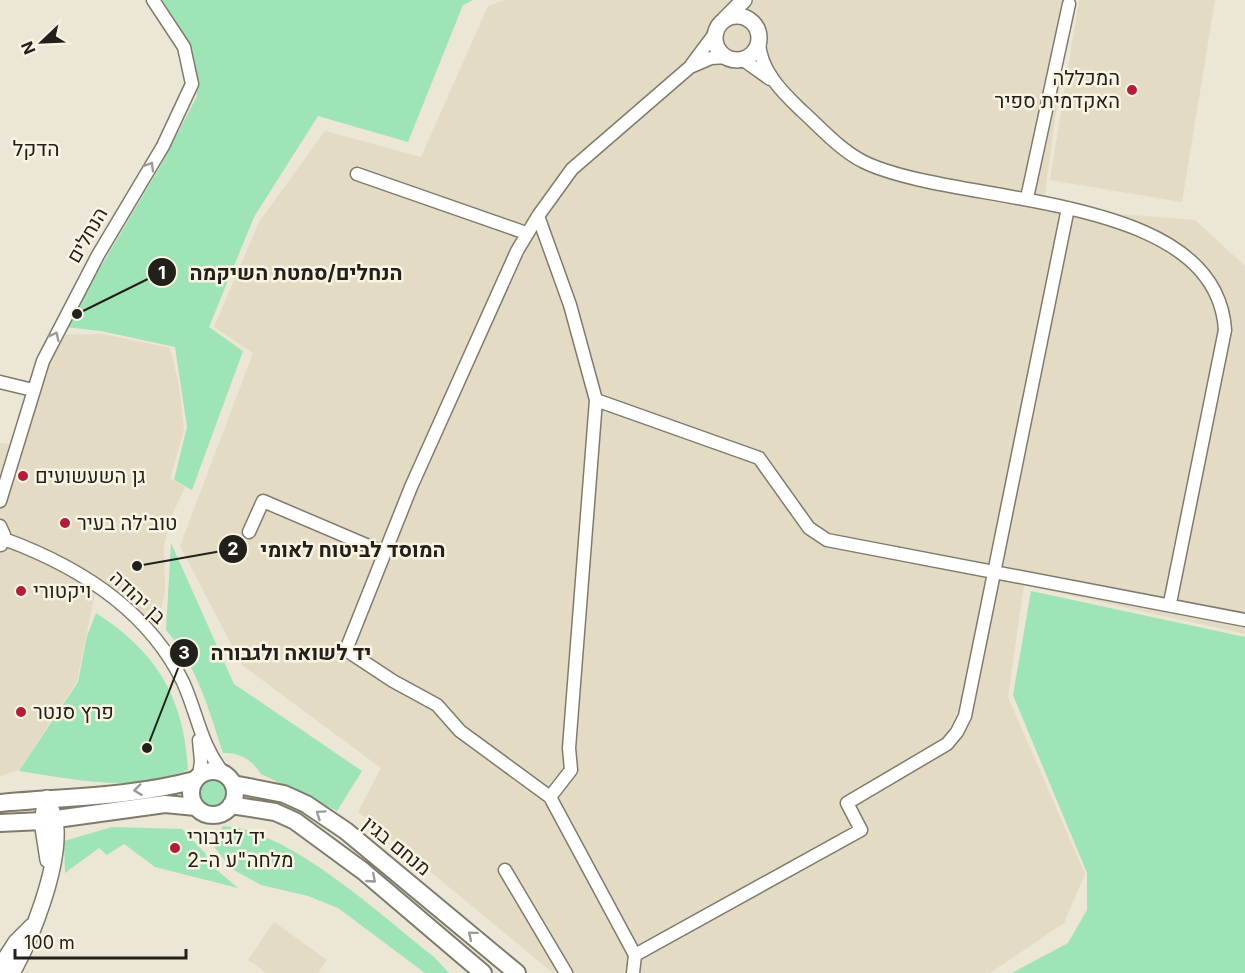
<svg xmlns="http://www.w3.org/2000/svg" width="1245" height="973" viewBox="0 0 1245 973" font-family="Inter,Heebo,sans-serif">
<rect width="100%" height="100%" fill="#ebe6d5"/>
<path fill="#e3dbc4" d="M505,0H1071L1043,208L1195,220L1245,266V634L1024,585L1008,697L1085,874L1064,923L990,973H553L358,812L381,768L242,665L180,546L253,353L214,327L259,222L325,131L421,157L488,6Z
M1079,0H1215L1182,202L1050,180Z
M103,334L170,348L179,385L184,430L170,479L185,487L169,522L164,547L165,591L161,611L151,623L98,579L77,681L20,769L0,777V443L15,445L59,335Z
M274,922L327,960L318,973H267L248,960Z"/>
<path fill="#9fe4b7" d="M162,0H473L463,5L408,142L318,116L254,217L209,327L243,351L192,490L174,480L187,427L175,347L101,331L65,327L161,165L197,96L190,44Z
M171,543L234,684L362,771L337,811L261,774C252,760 240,752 223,753C209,710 197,665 166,630Z
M1031,591L1245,637V973H1012L1068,943L1087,910V873L1013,695Z
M96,613C157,652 184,698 188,770C136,794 74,779 19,771L78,682L87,636Z
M196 792a15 15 0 1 1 30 0a15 15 0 1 1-30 0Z
M223,826C287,828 382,916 433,956L449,973H425L338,908L308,896L261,885L232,869L212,844Z
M112,827L182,829L205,853L211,865L238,888L155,867L124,844L107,855L99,848L65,873L64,841Z"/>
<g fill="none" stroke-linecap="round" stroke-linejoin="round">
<defs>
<path id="minor" d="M759,42C760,70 782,92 801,110C821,128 840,150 864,162C957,207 1216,189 1225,330L1170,603
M742,59L770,79
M692,64L716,32
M357,174L526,233
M1027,198L1069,4
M538,216L517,251L411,487L346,650L393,681L437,705L460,731L550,797L635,955L633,973
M0,382L33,390
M596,400L759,458L809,528L827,540L1245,620
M0,501L43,361L98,255L163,146L192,84L184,47L153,0
M0,526L4,535L1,545
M249,532L263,501L385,553
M4,539C78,566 148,610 183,682C198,715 200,744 224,774
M199,776L201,761L199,740
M550,797L571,770L569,748L596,400L570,305L538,216L572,169L690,67L711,58L727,57
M505,870L566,973
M635,955L861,830L847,803L947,744L957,732L965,716L1068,208"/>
<path id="tertiary" d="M715 38a22 22 0 1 1 44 0a22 22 0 1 1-44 0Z
M725,19L744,0
M44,810L42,821L48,860
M0,967L16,942L32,926
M12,973C32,938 58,870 56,830C56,819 51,809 47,798"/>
<path id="secondary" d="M191 793a22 22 0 1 1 44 0a22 22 0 1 1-44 0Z
M233,784L284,794L306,804L346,831L517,973
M0,803C64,797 133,797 195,780
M231,805L275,812L295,821L363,871L483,973
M0,823L42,821L165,804L196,807"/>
</defs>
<use href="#minor" stroke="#7f7b6c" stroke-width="15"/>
<use href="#tertiary" stroke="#7f7b6c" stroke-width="18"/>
<use href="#secondary" stroke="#7f7b6c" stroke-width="20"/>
<use href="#minor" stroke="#fff" stroke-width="12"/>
<use href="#tertiary" stroke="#fff" stroke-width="15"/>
<use href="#secondary" stroke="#fff" stroke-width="16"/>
</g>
<defs><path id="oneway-chevron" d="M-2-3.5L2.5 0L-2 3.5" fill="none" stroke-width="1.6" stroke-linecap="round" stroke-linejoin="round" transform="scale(1.5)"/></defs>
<g stroke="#9c9b98">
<use href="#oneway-chevron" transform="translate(150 166) rotate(-59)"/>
<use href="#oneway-chevron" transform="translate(55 336) rotate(-64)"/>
<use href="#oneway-chevron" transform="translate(138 790) rotate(173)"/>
<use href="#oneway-chevron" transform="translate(320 814) rotate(-146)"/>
<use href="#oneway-chevron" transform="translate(372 879) rotate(41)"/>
<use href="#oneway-chevron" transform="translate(472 935) rotate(-140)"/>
</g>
<g fill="#b11e3c" stroke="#f8f3e2" stroke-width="2">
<circle cx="1132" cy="90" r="6"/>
<circle cx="23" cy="476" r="6"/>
<circle cx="65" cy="523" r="6"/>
<circle cx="21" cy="591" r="6"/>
<circle cx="21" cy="712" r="6"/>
<circle cx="175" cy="848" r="6"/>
</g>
<g text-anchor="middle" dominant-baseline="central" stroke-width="5" stroke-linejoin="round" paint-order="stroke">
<g font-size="20" fill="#22201a" stroke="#f8f3e2" text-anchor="start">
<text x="1120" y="78" text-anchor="end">המכללה<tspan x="1120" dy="23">האקדמית ספיר</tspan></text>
<text x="35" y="476">גן השעשועים</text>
<text x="77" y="523">טוב'לה בעיר</text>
<text x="33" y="591">ויקטורי</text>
<text x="33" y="712">פרץ סנטר</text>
<text x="187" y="837">יד לגיבורי<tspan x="187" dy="23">מלחה"ע ה-2</tspan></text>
</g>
<g font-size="20" fill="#22201a" stroke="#f8f3e2">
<text transform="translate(87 235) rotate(-60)">הנחלים</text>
<text transform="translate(138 597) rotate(43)">בן יהודה</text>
<text transform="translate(397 846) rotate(39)">מנחם בגין</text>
</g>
<g font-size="21" fill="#22201a" stroke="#f8f3e2">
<text x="36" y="148">הדקל</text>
</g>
</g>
<path fill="none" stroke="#22201a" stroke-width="2" d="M77 314L162 272M137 566L233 549M147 748L184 653"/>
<g fill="#22201a" stroke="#f8f3e2" stroke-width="2">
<circle cx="77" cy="314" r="6"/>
<circle cx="137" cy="566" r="6"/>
<circle cx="147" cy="748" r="6"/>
<circle cx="162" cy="272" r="15"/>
<circle cx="233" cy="549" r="15"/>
<circle cx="184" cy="653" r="15"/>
</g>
<g font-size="18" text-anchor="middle" font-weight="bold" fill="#fff">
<text x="162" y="279">1</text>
<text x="233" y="555">2</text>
<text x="184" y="659">3</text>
</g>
<g font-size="21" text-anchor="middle" font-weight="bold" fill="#22201a" stroke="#f8f3e2" stroke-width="5" stroke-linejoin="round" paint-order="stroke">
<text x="296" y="280">הנחלים/סמטת השיקמה</text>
<text x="353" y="557">המוסד לביטוח לאומי</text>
<text x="291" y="660">יד לשואה ולגבורה</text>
</g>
<g transform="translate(42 42) rotate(247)" stroke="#f8f3e2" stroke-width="4.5" paint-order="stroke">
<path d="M0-4.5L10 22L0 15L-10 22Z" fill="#22201a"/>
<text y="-9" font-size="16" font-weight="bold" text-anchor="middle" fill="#22201a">N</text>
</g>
<path d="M15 949v9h171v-9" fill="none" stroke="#22201a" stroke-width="3"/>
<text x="24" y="949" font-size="18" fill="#22201a" stroke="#f8f3e2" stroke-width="4.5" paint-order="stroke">100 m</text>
</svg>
